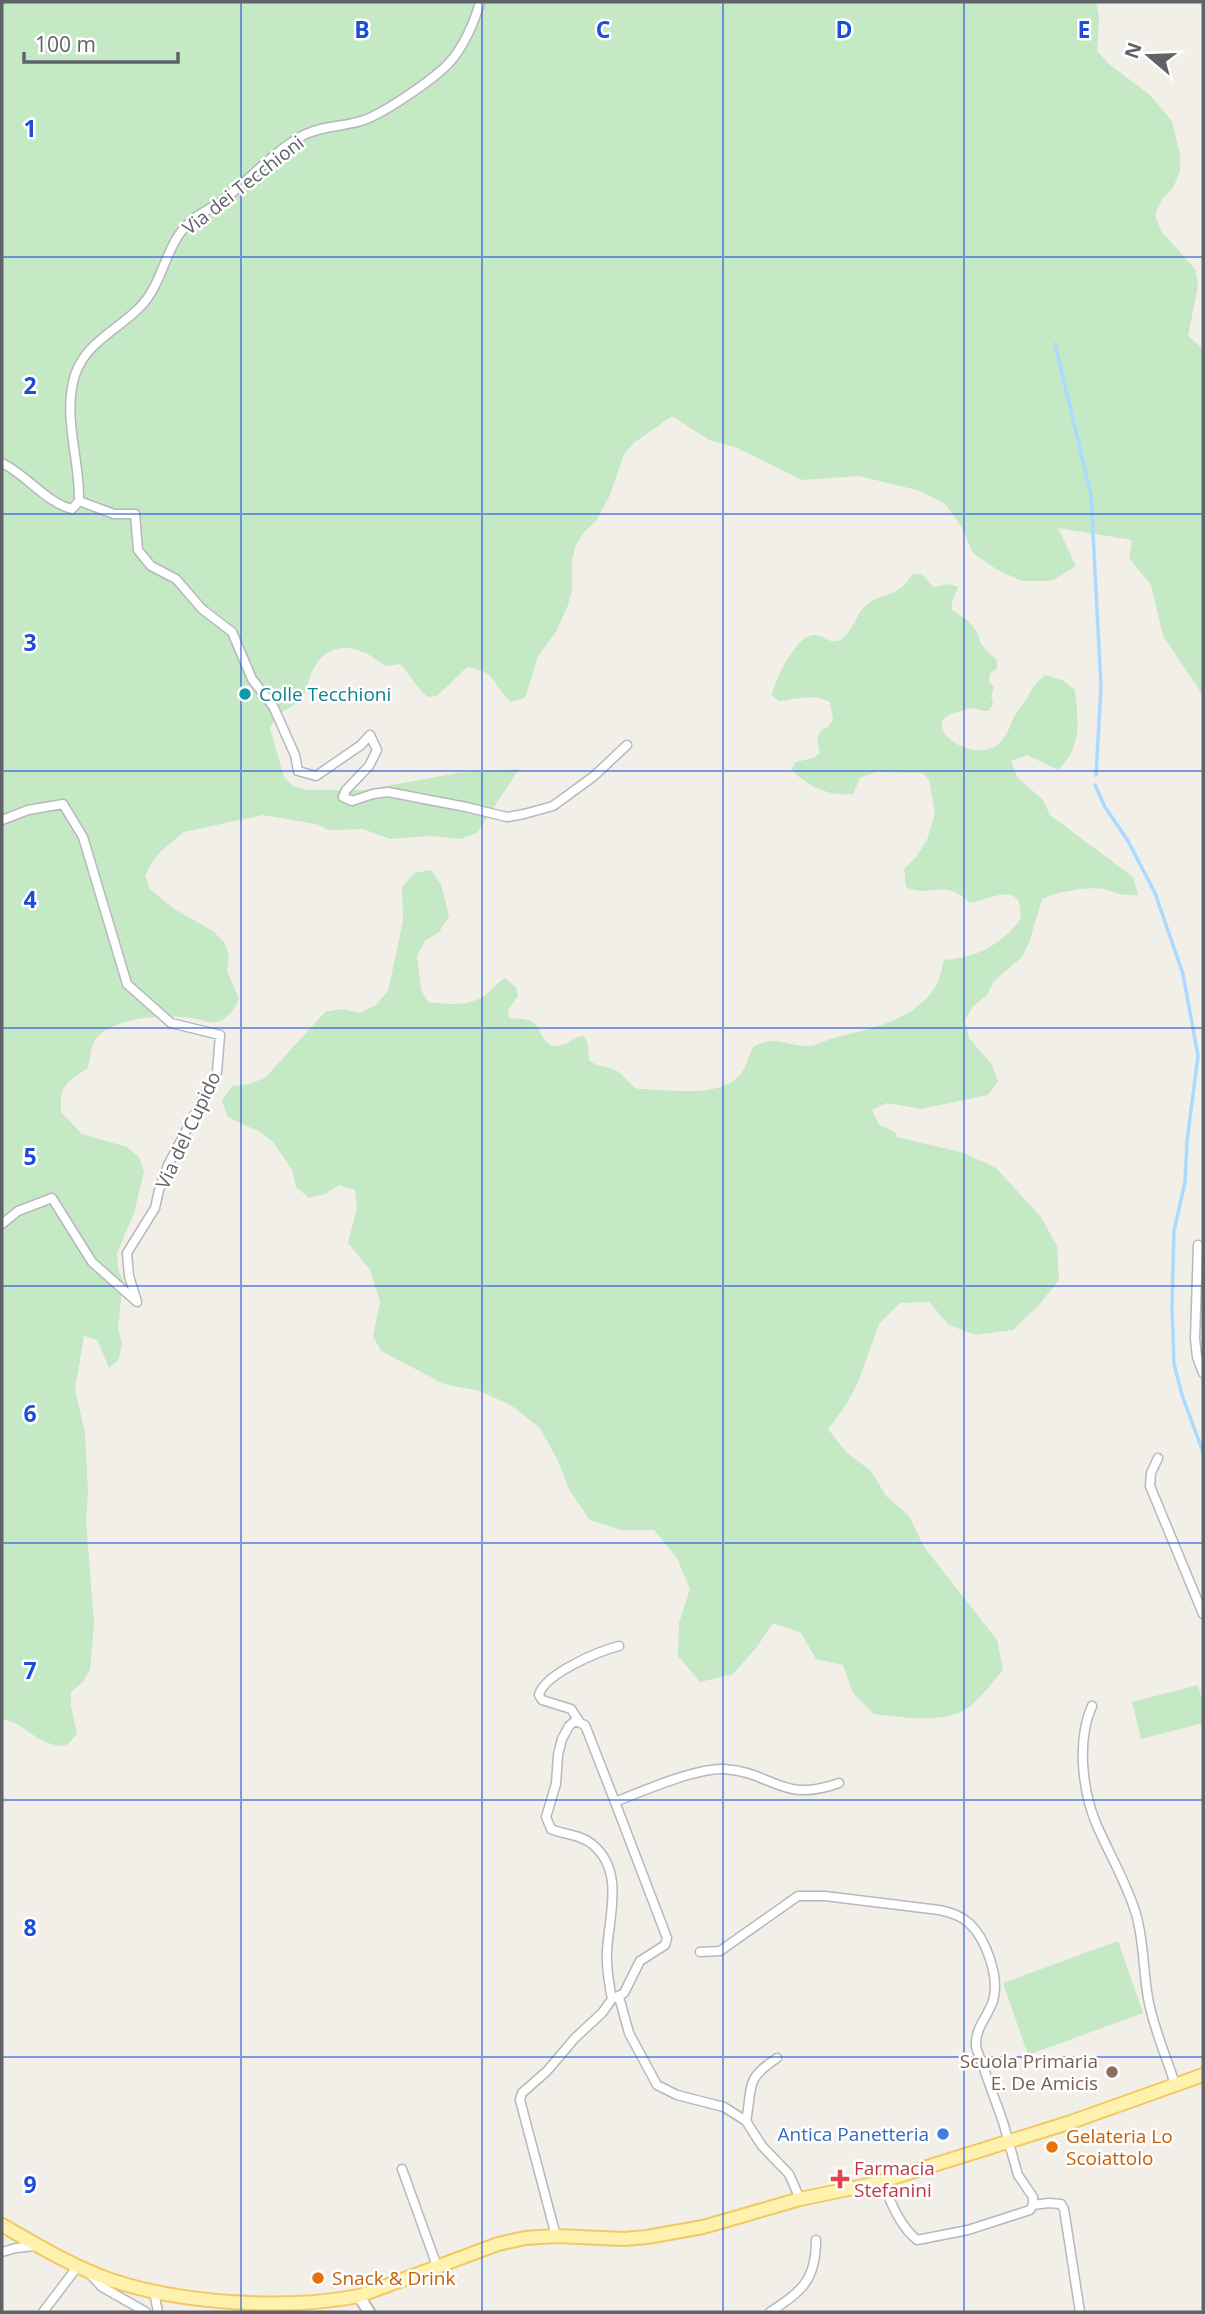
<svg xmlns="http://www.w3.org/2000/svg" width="1205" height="2314" viewBox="0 0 1205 2314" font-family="'Open Sans',sans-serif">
<rect width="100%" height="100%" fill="#f1efe8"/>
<path fill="#c5e8c5" d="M2,2H1096L1099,18L1097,51L1109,64L1150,95L1172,121L1180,154V171L1173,188L1162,199L1155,215L1161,231L1195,269L1198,286L1188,336L1203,349V695L1163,636L1151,585L1129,558L1132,540L1058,528L1076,566L1051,581H1022L996,569L973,553L961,526L944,503L917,490L859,476L802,480L737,448L709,440L672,416L635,442L624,454L610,495L596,521L584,532L576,545L572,559V590L568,605L556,632L538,656L525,698L511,702C491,684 498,672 467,667L437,696L428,697C416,688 411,675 400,664L385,666C361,645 328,637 312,672C308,680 307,691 302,698C296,706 287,708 280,714C276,717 273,723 270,728L284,777L294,787L309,790H364L458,773L519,769L477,833L461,839L432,836L390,839L363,829L329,830L316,824L263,815L184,832L161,851L152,862L145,875L150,889L174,909L213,931L224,942L229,956L227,971L239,999C235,1007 231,1015 222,1020C211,1026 202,1019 191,1018C165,1014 108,1017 94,1042C90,1049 90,1061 88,1068C67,1082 59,1085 61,1112L82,1134L127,1147L139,1157L144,1171L134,1213L117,1253L118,1268L123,1281L118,1329L122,1343L119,1359L109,1368L97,1340L84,1336L75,1390L85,1433L88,1492L86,1521L94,1624L90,1670L83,1682L71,1692V1706L77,1734L66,1746C36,1746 28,1724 2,1719Z
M913,574H922L933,587L950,584L958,587L952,602V610L967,620L978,633L980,642L985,649L997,660V669L990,673L989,681L994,688L991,696L993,704L989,711C984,711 978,709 973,708C968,708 962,711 957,712C915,722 969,765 997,745C1007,738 1009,727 1014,717C1016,713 1020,709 1023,704C1033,690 1030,688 1045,675L1062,680L1075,690C1078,723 1083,745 1058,770L1027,755L1011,761L1017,777L1043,800L1050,815L1133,877L1138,895C1121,896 1118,893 1104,889C1089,886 1055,892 1042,899L1029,943L1021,958L994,981L987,995L973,1006L965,1021L969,1038L992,1065L998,1081L988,1095L921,1109L887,1103L872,1110L879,1125L895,1132L897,1137L964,1153L996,1168L1041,1217L1057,1246L1059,1280L1038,1306L1013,1330L976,1335L949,1325L929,1302L900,1303L879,1324L859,1380L846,1405L828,1429L847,1453L871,1471L886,1496L909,1516L924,1547L997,1640L1003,1670C991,1683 977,1705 960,1712C935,1723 901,1717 874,1714L853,1693L843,1665L816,1659L801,1633L773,1623L756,1648L733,1674L700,1682L678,1656L679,1623L690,1589L677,1558L654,1530H621L590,1520L570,1491L557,1459L540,1428L512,1406L480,1391L444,1384L381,1351L373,1336L380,1302L370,1270L348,1243L357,1208L355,1190L339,1185L325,1194L309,1198L296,1187L292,1170L273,1142L260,1132L228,1117L222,1101L232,1086L249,1084L265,1078L325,1012L342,1009L360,1013L376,1005L388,991L403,921L402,887L414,873L431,870L441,884L449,917L439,932L425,941L417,956L421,990L428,1002C446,1004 468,1007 484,996C492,991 496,983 505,978L516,987L518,996L508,1010L509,1018C516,1019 525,1018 531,1021C543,1028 541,1047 558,1046C568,1045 573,1037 583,1036L588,1043L589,1060C597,1068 606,1065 615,1070C624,1074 628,1084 638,1089C667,1089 719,1099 740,1075C747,1067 748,1055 754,1046C780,1035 784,1046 807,1046C818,1046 827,1039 837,1037C873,1028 915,1020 936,986C940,979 942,968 944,960C976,958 1001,945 1020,920C1025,878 989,900 970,903C944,877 930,899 906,887L904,869L917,856L927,840L935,813L929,780L923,773L876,772L860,778L853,794C830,797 806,786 791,769L796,762L813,758L820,753L817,738L821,730L828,727L833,719L830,702C815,693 796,699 779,701L772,696C774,681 796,636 813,635C822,634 829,644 838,641C852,635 855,617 864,607C875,596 891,596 902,587C906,584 910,578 913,574Z
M1198,1685L1203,1705V1723L1141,1739L1132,1702Z
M1118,1941L1143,2013L1028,2055L1003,1983Z"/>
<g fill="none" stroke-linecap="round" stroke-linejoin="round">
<path stroke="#aadaff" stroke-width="3.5" d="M1055,344L1091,495L1101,687L1096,775
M1095,785L1105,807L1128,841L1155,893L1183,974L1198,1056L1187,1141L1185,1182L1174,1231L1172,1306L1174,1364L1182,1395L1203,1452"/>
<defs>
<path id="street" d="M2,463C27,475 45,502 72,509L79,501C80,459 62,416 75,375C86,342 118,330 140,307C164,283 165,243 191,221C200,213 212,208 222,201C248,181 271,154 300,137C319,126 341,127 361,121C382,115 434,79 449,63C463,48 475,21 480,2
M79,501L114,514H135L138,550L151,566L176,579L202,609L232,632L252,679L273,706L295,755L298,771L316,776L361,745L370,735L377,750L369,766L346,790L343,797L352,801L373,794L388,792L466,807L507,817L524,814L553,806L594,776L627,745
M2,820L28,810L63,804L83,837L127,984L171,1023L220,1035L217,1072L168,1165L159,1190L155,1208L127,1253L129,1276L137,1302L92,1262L52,1198L18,1211L2,1224
M1198,1245L1195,1339L1197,1357L1203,1373
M1158,1458L1151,1473L1150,1486L1203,1614
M1092,1706C1077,1739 1082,1787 1095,1821C1108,1852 1126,1881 1136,1914C1144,1941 1143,1970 1148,1998C1153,2027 1166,2056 1175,2084
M579,1721L571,1709L542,1700L539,1695C544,1674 599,1651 619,1646
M700,1952L720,1951L798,1896H825L939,1910C950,1912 960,1915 969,1923C986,1939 1000,1977 993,2001C987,2018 975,2027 976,2047L1003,2122L1018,2175L1033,2197V2205
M619,1997L629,2033L657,2085L677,2095L724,2107L746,2121L762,2146L789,2174L800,2199
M612,1999C609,1984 606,1967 607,1951C609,1915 625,1871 592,1844C580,1834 564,1835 551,1829L546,1817L556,1784L558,1755L562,1739L569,1726L575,1721L585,1725L615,1802C640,1792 698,1767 724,1769C773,1772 781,1804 839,1783
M746,2121C753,2086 744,2080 777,2058
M402,2169L437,2266
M882,2182C891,2202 899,2225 917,2240L968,2230L1030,2210L1033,2205
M1033,2205L1049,2203L1061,2204L1064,2209L1080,2312
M556,2236L520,2100L522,2093L547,2071L575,2038L602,2013L612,1999L624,1993L640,1961L665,1945L667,1938L615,1802
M2,2252L16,2248L36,2246
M89,2273L102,2287L146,2312
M154,2292L158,2312
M43,2312L78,2266
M770,2312C802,2291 816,2280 816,2240"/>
<path id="secondary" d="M359,2296L369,2312"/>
<path id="primary" d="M2,2225C37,2245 73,2267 111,2280C182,2304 286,2310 359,2296L498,2244L525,2238L556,2236L624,2239L647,2237L703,2227L800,2199L873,2184L1068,2123L1203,2075"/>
</defs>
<use href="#street" stroke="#b5b8bc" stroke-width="11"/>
<use href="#secondary" stroke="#b6babf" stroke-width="14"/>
<use href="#primary" stroke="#f2c960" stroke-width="16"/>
<use href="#street" stroke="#fff" stroke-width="8"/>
<use href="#secondary" stroke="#fff" stroke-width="10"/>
<use href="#primary" stroke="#fff2af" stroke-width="12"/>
</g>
<path fill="none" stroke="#1d4ed8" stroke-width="2" stroke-opacity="0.55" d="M241,2V2312M482,2V2312M723,2V2312M964,2V2312M2,257H1203M2,514H1203M2,771H1203M2,1028H1203M2,1286H1203M2,1543H1203M2,1800H1203M2,2057H1203"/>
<circle fill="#0f9aa8" stroke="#fff" stroke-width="2.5" cx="245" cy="694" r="7"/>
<circle fill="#8d6e63" stroke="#fff" stroke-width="2.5" cx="1112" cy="2072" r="7"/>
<circle fill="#3f7fe0" stroke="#fff" stroke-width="2.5" cx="943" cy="2134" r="7"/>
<g fill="#e8710a" stroke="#fff" stroke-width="2.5">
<circle cx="1052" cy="2147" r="7"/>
<circle cx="318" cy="2278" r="7"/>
</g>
<path fill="#e0444e" stroke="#fff" stroke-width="2.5" d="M836.5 2168.5h7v7h7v7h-7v7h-7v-7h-7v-7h7z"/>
<g text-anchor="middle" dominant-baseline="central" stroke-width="5" stroke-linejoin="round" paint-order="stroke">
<g font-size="19" fill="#5f6368" stroke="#fff">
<text transform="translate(243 185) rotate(-38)">Via dei Tecchioni</text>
<text transform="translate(188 1130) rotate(-65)">Via del Cupido</text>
</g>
<g font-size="19" fill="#0d838f" stroke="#fff" text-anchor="start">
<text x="259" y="694">Colle Tecchioni</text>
</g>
<g font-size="19" fill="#785e54" stroke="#fff" text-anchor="end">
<text x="1098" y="2061">Scuola Primaria<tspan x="1098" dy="22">E. De Amicis</tspan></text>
</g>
<g font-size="19" fill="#366cbe" stroke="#fff" text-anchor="end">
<text x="929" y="2134">Antica Panetteria</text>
</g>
<g font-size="19" fill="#c56008" stroke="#fff" text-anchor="start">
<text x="1066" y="2136">Gelateria Lo<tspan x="1066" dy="22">Scoiattolo</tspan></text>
<text x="332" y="2278">Snack &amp; Drink</text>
</g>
<g font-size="19" fill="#be3a42" stroke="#fff" text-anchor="start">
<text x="854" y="2168">Farmacia<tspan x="854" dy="22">Stefanini</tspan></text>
</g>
</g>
<g font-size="23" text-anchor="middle" font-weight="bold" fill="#1d4ed8" stroke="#fff" stroke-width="5" stroke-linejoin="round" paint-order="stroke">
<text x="362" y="38">B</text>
<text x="603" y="38">C</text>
<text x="844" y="38">D</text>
<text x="1084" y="38">E</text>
<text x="30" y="137">1</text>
<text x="30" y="394">2</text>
<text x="30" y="651">3</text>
<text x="30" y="908">4</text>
<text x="30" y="1165">5</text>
<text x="30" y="1422">6</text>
<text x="30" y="1679">7</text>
<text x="30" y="1936">8</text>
<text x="30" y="2193">9</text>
</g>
<rect width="1205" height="2314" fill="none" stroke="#5f6368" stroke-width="7"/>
<g transform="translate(1149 56) rotate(289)" stroke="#ffffff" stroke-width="5" paint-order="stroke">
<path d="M0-5L12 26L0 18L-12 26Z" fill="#5f6368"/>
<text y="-10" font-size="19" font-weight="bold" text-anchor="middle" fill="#5f6368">N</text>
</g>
<path d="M24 52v10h154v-10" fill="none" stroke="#5f6368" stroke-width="3.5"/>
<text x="35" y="52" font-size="21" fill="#5f6368" stroke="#ffffff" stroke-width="5" paint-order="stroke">100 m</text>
</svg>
